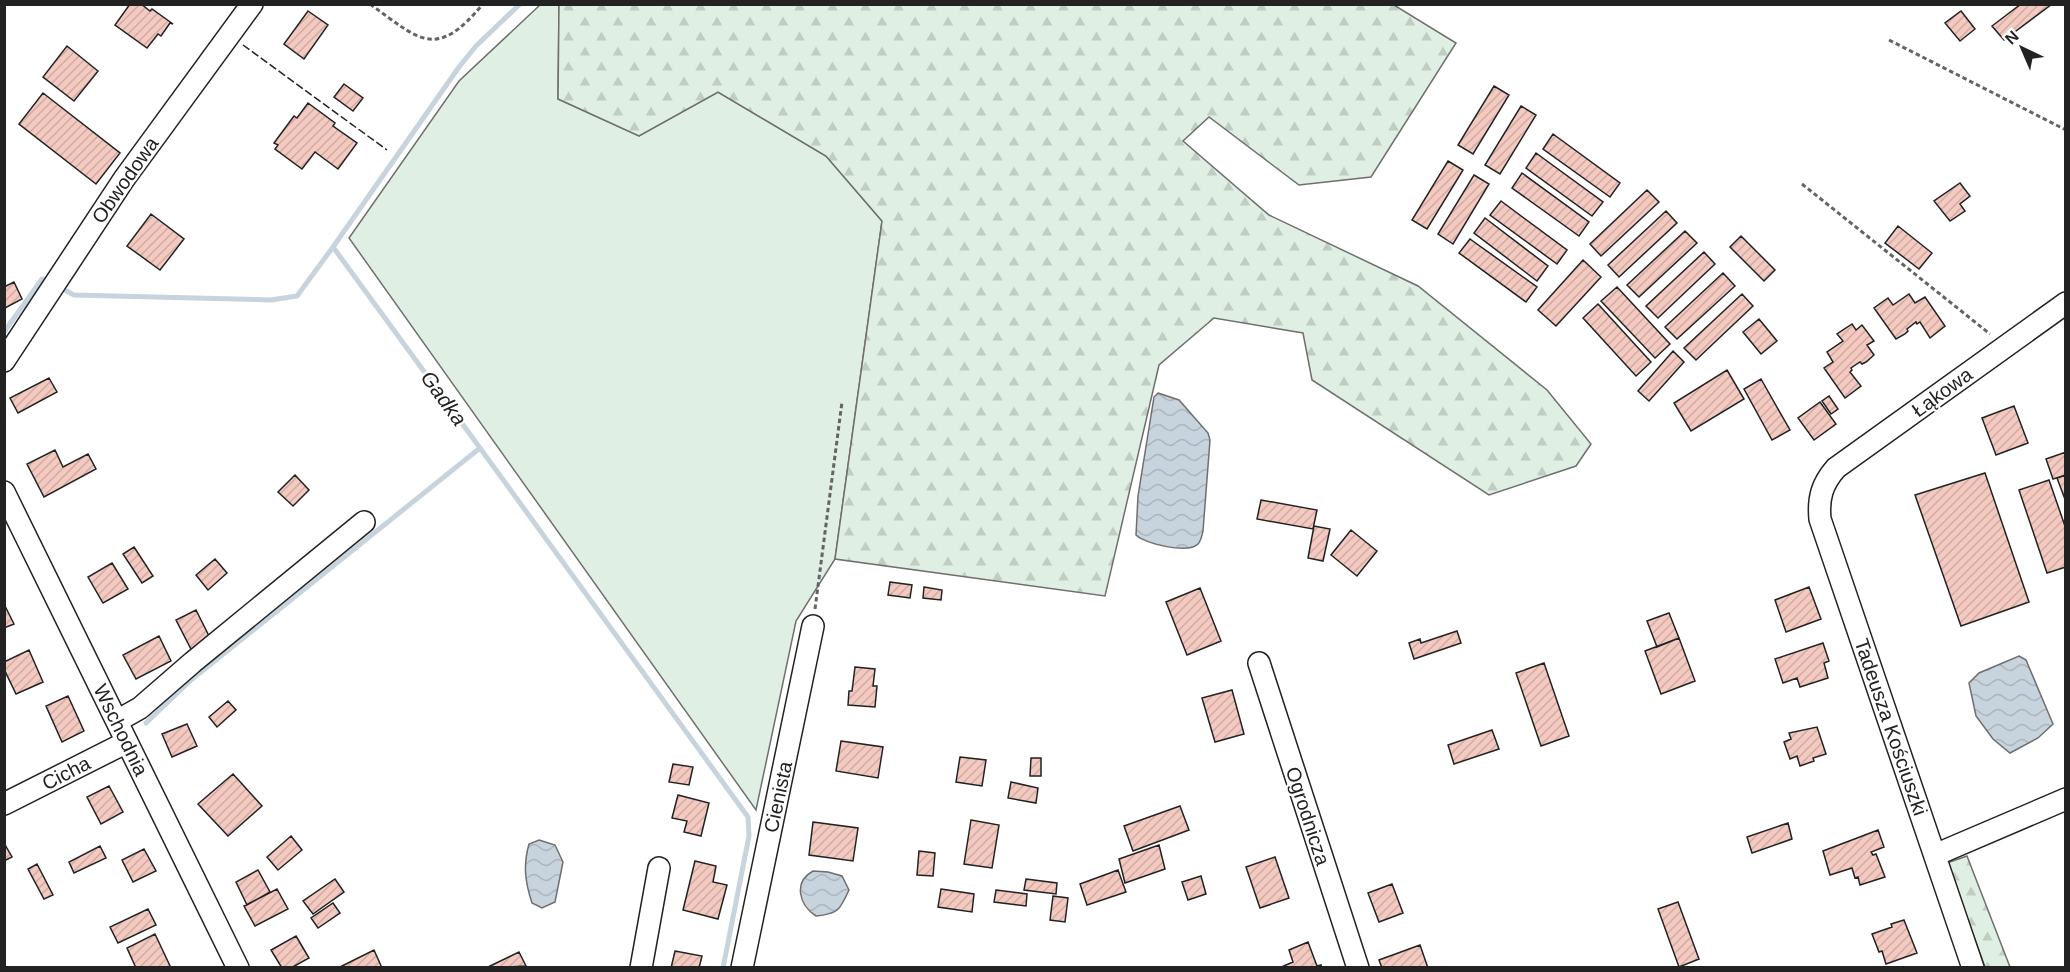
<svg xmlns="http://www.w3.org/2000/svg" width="2070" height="972" viewBox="0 0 2070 972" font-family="Helvetica,sans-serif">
<defs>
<pattern id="forest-firs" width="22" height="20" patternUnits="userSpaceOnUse" patternTransform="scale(1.5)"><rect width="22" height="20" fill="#e0efe3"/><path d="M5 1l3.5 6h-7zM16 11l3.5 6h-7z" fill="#c0cdc2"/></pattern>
<pattern id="water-waves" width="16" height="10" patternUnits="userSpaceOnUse" patternTransform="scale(1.5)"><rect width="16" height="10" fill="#c7d3dd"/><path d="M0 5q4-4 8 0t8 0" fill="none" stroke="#abb5bd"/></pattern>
<pattern id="building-hatch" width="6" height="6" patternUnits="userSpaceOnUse" patternTransform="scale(1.5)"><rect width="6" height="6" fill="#f3c9c0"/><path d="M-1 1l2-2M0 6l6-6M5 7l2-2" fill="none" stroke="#d0aca5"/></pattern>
</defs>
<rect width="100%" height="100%" fill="#fff"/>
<path fill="#e0efe3" stroke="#6f6f6f" stroke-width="1.5" d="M541,4L559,5L558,99L639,136L718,92L826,156L882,221L835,559L796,621L756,810L349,238L459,81Z"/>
<path fill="url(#forest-firs)" stroke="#6f6f6f" stroke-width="1.5" d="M559,5H1394L1456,43L1371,177L1299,185L1209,117L1183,141L1269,215L1418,286L1547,390L1591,444L1576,466L1489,495L1312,380L1303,333L1214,318L1159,365L1105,596L835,559L882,221L826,156L718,92L639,136L558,99Z
M1967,856L2010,967H1985L1947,863Z"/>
<path fill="url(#water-waves)" stroke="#6f6f6f" stroke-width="1.5" d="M1158,393L1179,400L1208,433L1210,440L1203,531C1202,535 1201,541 1198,544C1188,554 1145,544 1136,535L1138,496L1154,397Z
M2019,656L2026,660L2053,724L2038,738L2010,753L1993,739L1976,716L1969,683L1979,673Z
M539,840L555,845L563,862L555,902L542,908L532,903C525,882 523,865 529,844Z
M813,871L828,872L842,876L849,890C840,910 838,914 816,916C799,905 793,882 813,871Z"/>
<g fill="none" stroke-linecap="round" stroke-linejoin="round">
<path stroke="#c7d3dd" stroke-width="5" d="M59,287L74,295L271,300L297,296L333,247
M4,332L42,279L50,283
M480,448L748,817L749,836L723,968
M146,723L191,680L480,448L333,247L459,67L476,46L520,4"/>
</g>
<path fill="url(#building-hatch)" stroke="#222" stroke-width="1.5" d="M130,4H141L150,11L152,9L173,24L170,23L161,36L158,34L147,48L115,25Z
M2021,4H2052L2004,40L1992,26Z
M308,11L328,25L304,59L284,44Z
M1961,11L1975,29L1960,41L1945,23Z
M67,46L98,71L74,101L43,77Z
M344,84L363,98L353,111L334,97Z
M1494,86L1509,95L1473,154L1458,145Z
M43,93L120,153L96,184L19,124Z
M308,103L335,123L333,126L357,143L338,169L315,152L302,169L275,149L278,145L274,143L294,116L297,118Z
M1521,106L1536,115L1500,174L1485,165Z
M1553,134L1620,183L1610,197L1543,149Z
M1536,153L1603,202L1592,216L1526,168Z
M1448,161L1463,170L1427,229L1412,220Z
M1522,173L1589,222L1579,236L1512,188Z
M1474,175L1489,184L1453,244L1438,234Z
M1960,183L1970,196L1960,204L1965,211L1950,221L1934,201Z
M1647,190L1659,202L1601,256L1590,244Z
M1501,201L1567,250L1557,264L1490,215Z
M1666,211L1677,223L1619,277L1608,265Z
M151,214L184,239L160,270L127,246Z
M1485,218L1548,266L1537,281L1474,233Z
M1898,226L1932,253L1919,269L1885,243Z
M1685,231L1697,243L1639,297L1627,285Z
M1741,236L1775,270L1764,281L1730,247Z
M1470,239L1537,287L1526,302L1459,253Z
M1704,252L1715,264L1658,318L1646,306Z
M1583,260L1601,277L1556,326L1538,310Z
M1723,273L1735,286L1677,339L1665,327Z
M14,282L22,299L5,308L4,287Z
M1617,287L1670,344L1655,358L1601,301Z
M1742,294L1753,306L1696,360L1684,348Z
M1909,294L1915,303L1925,297L1945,326L1930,338L1920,322L1917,324L1916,322L1907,329L1908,331L1905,334L1896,339L1874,308L1888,298L1893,305Z
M1598,304L1651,362L1636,376L1583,318Z
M1759,319L1777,341L1761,354L1743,332Z
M1852,324L1856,330L1862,325L1874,341L1867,345L1874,355L1866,362L1862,364L1860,362L1851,368L1852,370L1850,372L1861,386L1845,398L1824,368L1833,362L1827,352L1843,341L1837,334Z
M1673,351L1684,362L1649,401L1638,391Z
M1727,370L1744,399L1691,431L1674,403Z
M49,378L57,392L18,413L10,398Z
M1761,379L1790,430L1772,440L1744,389Z
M1829,396L1838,409L1831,414L1822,401Z
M1820,402L1836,424L1814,440L1798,418Z
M2014,406L2028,443L1996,455L1982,418Z
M55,450L63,467L88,454L96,469L44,497L27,464Z
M2066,452V475L2053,479L2046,459Z
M1985,473L2029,602L1961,626L1915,495Z
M295,475L309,490L293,506L278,492Z
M2066,475V502L2057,478Z
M2049,480L2066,529V567L2047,573L2019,490Z
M1261,500L1317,510L1313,529L1257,519Z
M1314,526L1330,529L1323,561L1308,558Z
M1351,530L1377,551L1357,576L1331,555Z
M134,547L153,576L142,583L123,554Z
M215,559L227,573L208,590L196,575Z
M112,563L128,589L103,603L88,577Z
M890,582L912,585L910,598L888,595Z
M924,587L942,590L941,600L923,598Z
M1809,587L1821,619L1786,632L1775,600Z
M1200,588L1221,641L1187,655L1166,602Z
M4,604L14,624L4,628Z
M196,610L212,642L192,651L176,620Z
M1669,613L1679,638L1657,647L1647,621Z
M1457,631L1461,643L1414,659L1409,643L1420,639L1421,643Z
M159,636L171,661L136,679L123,655Z
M1679,638L1695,681L1661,694L1645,651Z
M1823,643L1829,661L1824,663L1828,678L1800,687L1797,678L1783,683L1775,659Z
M29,650L43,682L16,694L4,669V662Z
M1544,663L1569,736L1541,746L1516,673Z
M855,667L875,669L873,686H877L875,707L848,705L849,691H852Z
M1232,690L1244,734L1215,742L1202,698Z
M68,696L84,731L62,742L46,706Z
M228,701L236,710L217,727L209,717Z
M187,724L197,746L172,757L162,734Z
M1817,727L1826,754L1813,758L1814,761L1800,766L1797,756L1790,759L1784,742L1791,739L1789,733Z
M1492,730L1499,749L1454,764L1448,745Z
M841,741L883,747L878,778L836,771Z
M960,757L986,760L982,786L956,782Z
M1031,758H1041V776H1030Z
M673,764L693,767L689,785L669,782Z
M233,774L262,806L228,836L198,804Z
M1011,782L1038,788L1036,803L1008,798Z
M109,786L123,812L101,824L87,797Z
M678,795L709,803L701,836L684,832L687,821L672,818Z
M1180,806L1189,830L1133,851L1124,826Z
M971,820L999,825L992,868L964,864Z
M813,822L858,828L853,861L809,855Z
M1788,823L1792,839L1752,853L1747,837Z
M1878,830L1884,847L1871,852L1873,855L1876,854L1885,877L1860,885L1858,877L1855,878L1852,868L1830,875L1823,851Z
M291,836L302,850L278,870L267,857Z
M4,843L12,857L4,861Z
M1159,845L1165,869L1125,883L1119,859Z
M100,846L106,858L74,873L69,862Z
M144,849L156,871L133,882L122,860Z
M919,851L935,853L933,876L917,875Z
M1275,857L1289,898L1260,908L1246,867Z
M695,861L716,866L713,882L727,885L718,919L683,910Z
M37,864L53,895L44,899L28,869Z
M258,870L270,892L247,905L236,882Z
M1118,870L1126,892L1087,905L1080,884Z
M1201,876L1206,894L1188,900L1182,882Z
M335,879L344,892L313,914L303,901Z
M1026,879L1057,883L1056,894L1024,890Z
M1392,884L1403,913L1379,922L1368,893Z
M277,889L288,909L255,926L244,906Z
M941,889L974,894L972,912L938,907Z
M996,890L1027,894L1026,906L994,902Z
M1053,896L1068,898L1065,922L1050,920Z
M1678,902L1699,959L1679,967L1658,909Z
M333,903L340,913L318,928L311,918Z
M148,909L156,925L118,943L110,927Z
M1904,920L1917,953L1886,964L1882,951L1879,952L1872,934L1892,927L1891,924Z
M155,934L171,968H136L127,948Z
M296,936L309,958L291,968H282L271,950Z
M1308,942L1317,966L1321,965L1322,968H1279L1293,962L1289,950Z
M1420,945L1428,968H1382L1379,960Z
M374,950L382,968H338Z
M675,951L702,956L699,968H671Z
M519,952L526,966L486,968Z"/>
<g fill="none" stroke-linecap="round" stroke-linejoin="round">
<defs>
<path id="minor" d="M4,361L124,179L252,4
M4,492L238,968
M1259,663L1358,968
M117,721L140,708L193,662L364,522
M4,804L127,742
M1935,855L2066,799
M641,968L659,868
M742,968L813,626
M1973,968L1820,519C1818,498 1822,484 1836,468L2066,303"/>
</defs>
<use href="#minor" stroke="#222" stroke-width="24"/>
<path stroke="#646464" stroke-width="3" stroke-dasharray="4.5 3" stroke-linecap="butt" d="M370,4C421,41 436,60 483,4
M1889,40L2066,130
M1802,184L1990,334
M815,609L842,402"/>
<use href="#minor" stroke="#fff" stroke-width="21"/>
<path stroke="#222" stroke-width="1.5" stroke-dasharray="8 3" stroke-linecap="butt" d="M243,45L387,150"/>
</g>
<g text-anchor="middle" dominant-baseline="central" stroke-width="4.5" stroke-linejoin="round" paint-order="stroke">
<g font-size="20" fill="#222" stroke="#fff">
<text transform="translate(125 180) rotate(-55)">Obwodowa</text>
<text transform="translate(1942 392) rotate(-36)">Łąkowa</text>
<text transform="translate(1891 727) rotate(71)">Tadeusza Kościuszki</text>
<text transform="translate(121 730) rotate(64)">Wschodnia</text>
<text transform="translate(66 773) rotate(-27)">Cicha</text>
<text transform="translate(778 797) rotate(-78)">Cienista</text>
<text transform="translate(1308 816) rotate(72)">Ogrodnicza</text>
</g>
<g font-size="21" font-style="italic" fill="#222" stroke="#fff">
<text transform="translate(444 398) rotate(54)">Gadka</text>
</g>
</g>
<rect width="2070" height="972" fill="none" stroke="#222222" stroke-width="12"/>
<g transform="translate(2022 48) rotate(316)" stroke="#ffffff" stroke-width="4.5" paint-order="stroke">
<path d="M0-4.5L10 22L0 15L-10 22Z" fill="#222222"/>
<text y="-9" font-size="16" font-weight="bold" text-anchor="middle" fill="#222222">N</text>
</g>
</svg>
